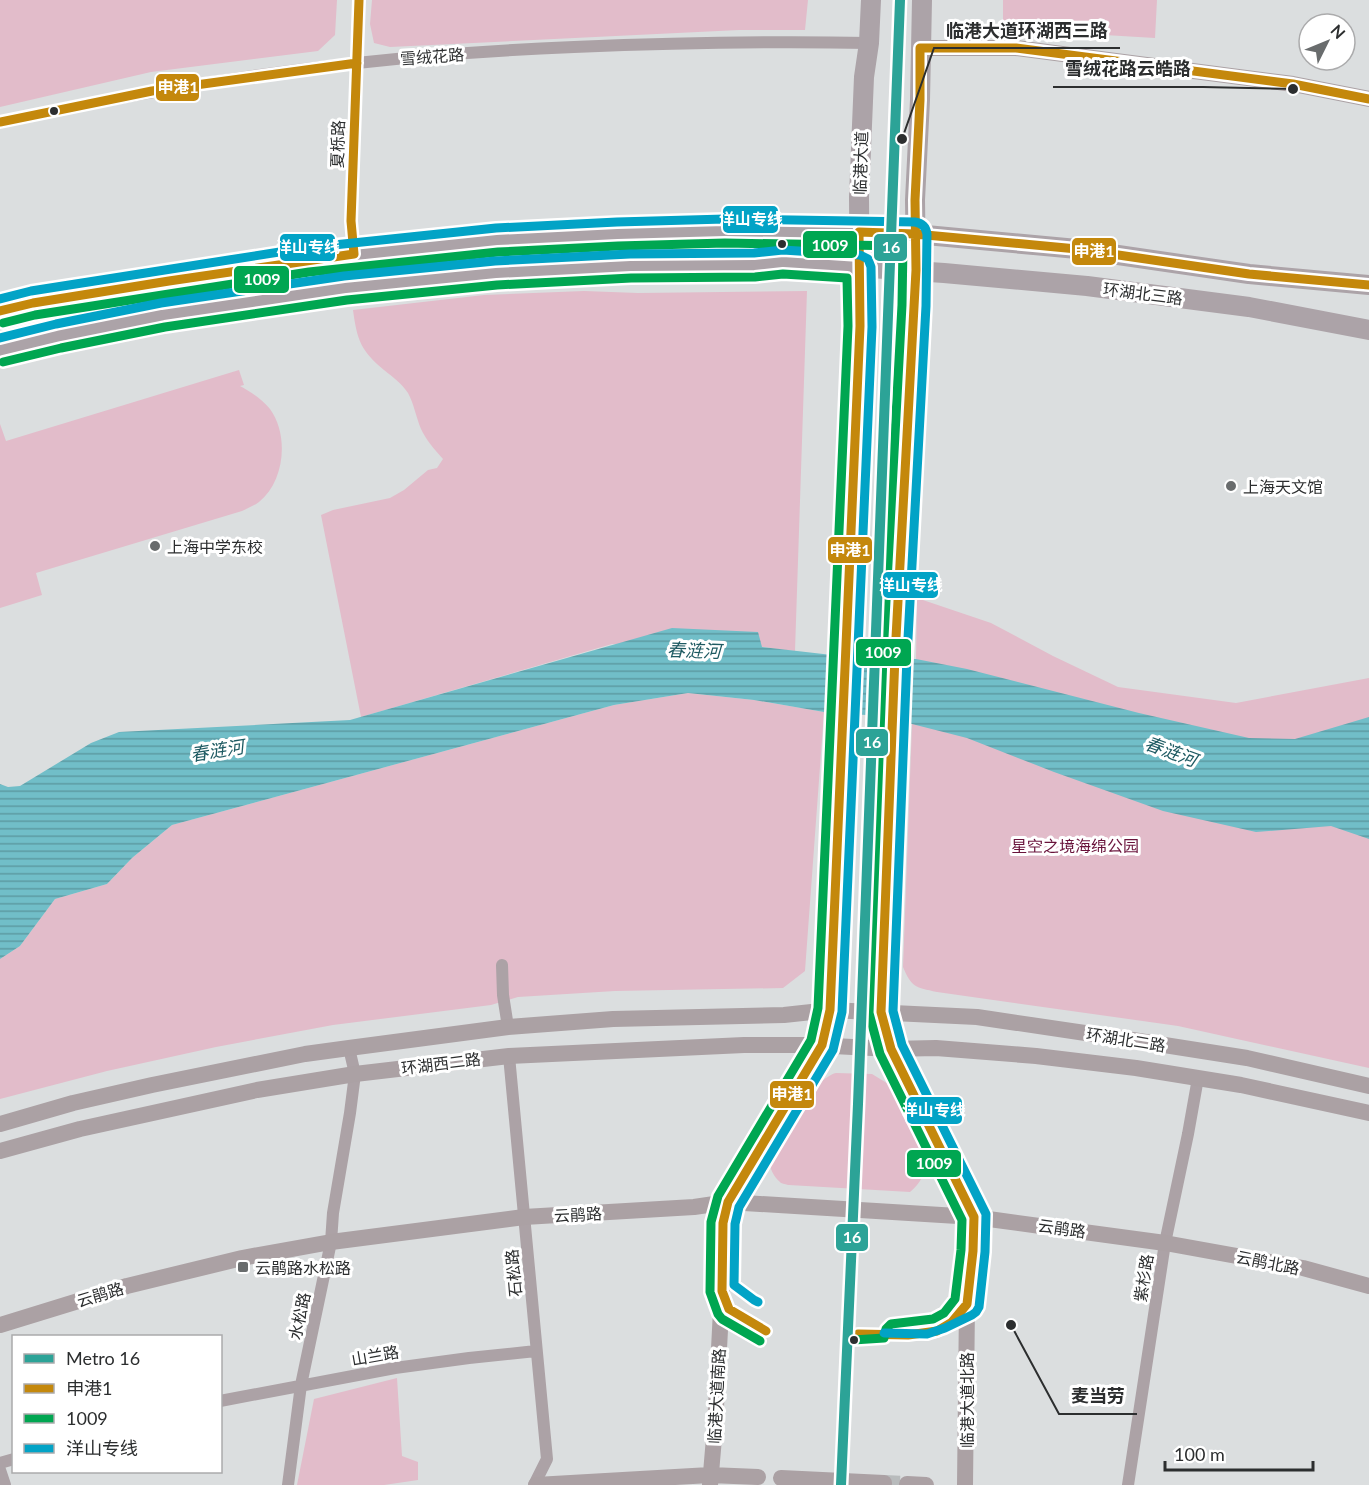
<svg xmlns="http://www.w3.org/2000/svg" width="1369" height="1485" viewBox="0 0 1369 1485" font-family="Lato,'Noto Sans SC',sans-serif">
<defs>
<pattern id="water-rules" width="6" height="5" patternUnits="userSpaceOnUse" patternTransform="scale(1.5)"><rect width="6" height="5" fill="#71bec8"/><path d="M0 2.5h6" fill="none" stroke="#5d9ba3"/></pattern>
</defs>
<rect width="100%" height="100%" fill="#dbdedf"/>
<path fill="#e2bcca" d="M0,0H337L335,35L318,51L151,72L0,107Z
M372,0H808L805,30H739L390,47L374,43L370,24Z
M1003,0H1157L1155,38L1003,29Z
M584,291L638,293L807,291L795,651L761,647L612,644L361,717L321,515L333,510L390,498L404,490L428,470L437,468L443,459C435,450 426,440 421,429C416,417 414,404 408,393C402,384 393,377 384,370C361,351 357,340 353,310L484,295Z
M239,370L244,385L240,386C251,392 262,399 270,409C289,435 285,481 259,502C254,506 248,508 242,511L36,573L42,595L0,608V424L6,441Z
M917,598L991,623L1053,656L1118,687L1236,703L1369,678V1068L1178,1026L937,992C915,987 912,988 903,967L912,724L916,659Z
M688,693L754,700L824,712L805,971L783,988L615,991L518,997L491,1005L333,1025L216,1047L107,1071L0,1099V959L20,946L55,899L107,884L132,858L172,825L614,705Z
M836,1073L872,1074L890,1085L925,1151C929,1168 923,1181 910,1192L789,1185C788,1185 780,1183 780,1182C773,1177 768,1165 770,1157C773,1135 815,1078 836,1073Z
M397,1378L402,1456L418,1462V1480L384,1485H297L314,1399Z"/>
<path fill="url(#water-rules)" d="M672,628L758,632L762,647L867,659H916L967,669L1139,713L1249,738L1295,739L1369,717V839L1331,826L1256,832L1163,811L1054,772L967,738L912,724L866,715L824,712L754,700L688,693L614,705L172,825L132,858L107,884L55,899L20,946L0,959V784L8,787L20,786L91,743L119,732L350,720Z"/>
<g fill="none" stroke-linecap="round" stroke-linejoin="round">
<path stroke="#b8bbbc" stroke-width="16" stroke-dasharray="16 8" stroke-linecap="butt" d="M884,1483L907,1484"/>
<path stroke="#aca2a6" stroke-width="12" d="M0,122C118,96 237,76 357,63C429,55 502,50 574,47C672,43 771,41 869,43
M346,288L354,254L351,221L359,0
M502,965L503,995L508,1027
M509,1056L547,1459L534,1485
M220,1401L395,1368L469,1358L536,1351
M0,1463L14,1459
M0,1470L5,1485
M288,1485L301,1385L331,1242L333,1213L350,1113L355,1074L349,1048
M1128,1485L1165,1243L1188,1134L1198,1078"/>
<path stroke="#aba1a4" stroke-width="16" d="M920,48H1016L1293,84L1369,99
M881,1012L891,1049L974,1217L973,1251L967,1304L965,1485
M0,1124L73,1103L152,1085L305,1054L349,1048L508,1027L613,1019L784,1015L830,1010L977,1017L1139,1041L1247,1058L1369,1086
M0,1151L80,1129L257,1090L355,1074L509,1056L744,1045H814L891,1049L936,1048L1036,1056L1136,1068L1241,1085L1369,1113
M0,1325L127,1286L242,1258L331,1242L524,1217L694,1207L728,1202L974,1217L1165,1243L1303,1268L1369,1286
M781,1478L884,1483
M907,1484L926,1485
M536,1485L710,1475L758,1477
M710,1485L715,1426L722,1291L723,1223L728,1202L822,1045L830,1010"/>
<path stroke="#aca3a8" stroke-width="20" d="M0,311L33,303L169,281L354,254L497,240L618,234L725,231L915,234L1077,249L1249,274L1369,285
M0,350L58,336L163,315L346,288L496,273L631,266L755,265L783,262L944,273L1087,286L1249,307L1369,330
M830,1010L860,326L859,197L864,77L869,43L871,0
M881,1012L895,656L914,305L916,270L915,200L920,100L922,0"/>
<defs>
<path id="bus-1" d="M0,122L152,91L357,63
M0,311L33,303L169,281L354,254L351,221L359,0
M766,1331L729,1309L722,1291L723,1223L728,1202L822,1045L830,1010L860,326L859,232L915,234L1077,249L1249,274L1369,285
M858,1334L908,1335L937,1331L952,1322L967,1304L973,1251L974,1217L891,1049L881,1012L895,656L916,270L915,200L920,100V48H1016L1293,84L1369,99"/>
<path id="bus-2" d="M3,323L35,315L309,272L498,252L618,246L725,243L903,246L902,305L883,656L869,1013L880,1054L962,1220L961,1250L955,1299L944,1313L933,1319L891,1324L886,1329L884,1338L853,1340
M3,362L61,348L165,327L347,300L497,285L631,278L755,277L783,274L847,278L848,326L818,1008L811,1040L718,1196L711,1222L710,1292L718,1314L722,1319L760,1341"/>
<path id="bus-3" d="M0,299L31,291L305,248L496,228L617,222L725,219L915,222C922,223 926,227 927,234L926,306L907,657L893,1011L902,1045L986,1214L985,1252L979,1307L976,1312L972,1315L945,1328L927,1334L884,1333
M0,338L56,324L161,303L344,276L495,261L630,254L754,253L783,250L860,255L868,259L871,267L872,327L842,1012L833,1050L739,1207L735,1224L734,1285L754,1300L758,1302"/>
</defs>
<use href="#bus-1" stroke="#fff" stroke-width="14"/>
<use href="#bus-2" stroke="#fff" stroke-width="14"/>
<use href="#bus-3" stroke="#fff" stroke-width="14"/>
<use href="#bus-1" stroke="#c4880c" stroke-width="9"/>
<use href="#bus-2" stroke="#00a651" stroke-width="9"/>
<use href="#bus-3" stroke="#02a3c6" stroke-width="9"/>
<defs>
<path id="metro-1" d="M841,1485L858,1104L900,0"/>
</defs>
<use href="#metro-1" stroke="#fff" stroke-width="15"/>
<use href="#metro-1" stroke="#2ca397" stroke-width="10"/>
</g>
<g fill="#2c2e2f" stroke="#fff" stroke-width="2">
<circle cx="54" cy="111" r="5"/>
<circle cx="782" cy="244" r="5"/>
<circle cx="854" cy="1340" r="5"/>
</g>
<g fill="#696c6d" stroke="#fff" stroke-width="2">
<circle cx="1231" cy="486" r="6"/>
<circle cx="155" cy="546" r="6"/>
<rect x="237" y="1261" width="12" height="12" rx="3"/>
</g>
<g text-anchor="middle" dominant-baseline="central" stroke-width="6" stroke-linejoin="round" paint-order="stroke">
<g font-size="16" fill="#2c2e2f" stroke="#fff">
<text transform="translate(432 56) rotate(-4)">雪绒花路</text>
<text transform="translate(337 144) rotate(-88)">夏栎路</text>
<text transform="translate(860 163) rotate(-88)">临港大道</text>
<text transform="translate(1143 293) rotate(7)">环湖北三路</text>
<text transform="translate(1126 1039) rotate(9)">环湖北二路</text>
<text transform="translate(441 1063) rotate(-7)">环湖西二路</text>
<text transform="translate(578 1214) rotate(-3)">云鹃路</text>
<text transform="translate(1062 1228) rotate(8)">云鹃路</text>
<text transform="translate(1268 1262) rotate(11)">云鹃北路</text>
<text transform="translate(513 1273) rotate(-95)">石松路</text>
<text transform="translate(1143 1278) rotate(-81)">紫杉路</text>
<text transform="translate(100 1294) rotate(-17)">云鹃路</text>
<text transform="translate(299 1316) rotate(-78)">水松路</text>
<text transform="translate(375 1355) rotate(-10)">山兰路</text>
<text transform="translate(716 1396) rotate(-87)">临港大道南路</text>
<text transform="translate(966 1400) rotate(-90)">临港大道北路</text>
</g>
<g font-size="16" fill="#2c2e2f" stroke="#fff" text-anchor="start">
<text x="1243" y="486">上海天文馆</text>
<text x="167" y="546">上海中学东校</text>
<text x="255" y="1267">云鹃路水松路</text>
</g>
<g font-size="16" fill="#69133b" stroke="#fff">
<text x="1075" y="845">星空之境海绵公园</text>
</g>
<g font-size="18" font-style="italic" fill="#1e5a62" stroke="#fff">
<text transform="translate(694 650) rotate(2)">春涟河</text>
<text transform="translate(217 750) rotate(-9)">春涟河</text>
<text transform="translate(1171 751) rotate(20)">春涟河</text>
</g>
</g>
<path fill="none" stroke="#2c2e2f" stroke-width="2" d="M902 139L934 48H1120M1293 89L1203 87H1053M1011 1325L1059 1414H1137"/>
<g fill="#2c2e2f" stroke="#fff" stroke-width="2">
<circle cx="902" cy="139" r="6"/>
<circle cx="1293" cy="89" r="6"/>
<circle cx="1011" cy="1325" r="6"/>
</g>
<g font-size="18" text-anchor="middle" font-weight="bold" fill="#2c2e2f" stroke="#fff" stroke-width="6" stroke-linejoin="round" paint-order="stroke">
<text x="1027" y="37">临港大道环湖西三路</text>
<text x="1128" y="75">雪绒花路云皓路</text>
<text x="1098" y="1402">麦当劳</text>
</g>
<g stroke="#fff" stroke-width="2">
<rect x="155" y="73" width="45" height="29" rx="6" fill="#c4880c"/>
<rect x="722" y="205" width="57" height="29" rx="6" fill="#02a3c6"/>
<rect x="802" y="230" width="56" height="29" rx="6" fill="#00a651"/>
<rect x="873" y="233" width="35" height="29" rx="6" fill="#2ca397"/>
<rect x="279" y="233" width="57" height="29" rx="6" fill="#02a3c6"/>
<rect x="1071" y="237" width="46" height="29" rx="6" fill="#c4880c"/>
<rect x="233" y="265" width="57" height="29" rx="6" fill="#00a651"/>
<rect x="827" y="536" width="46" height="28" rx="6" fill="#c4880c"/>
<rect x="882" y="571" width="57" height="28" rx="6" fill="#02a3c6"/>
<rect x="855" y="638" width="57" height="29" rx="6" fill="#00a651"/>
<rect x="855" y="728" width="34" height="29" rx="6" fill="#2ca397"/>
<rect x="769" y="1080" width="46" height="29" rx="6" fill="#c4880c"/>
<rect x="906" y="1096" width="57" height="29" rx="6" fill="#02a3c6"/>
<rect x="906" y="1149" width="56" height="29" rx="6" fill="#00a651"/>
<rect x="835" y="1223" width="34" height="29" rx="6" fill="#2ca397"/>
</g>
<g font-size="16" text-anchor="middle" font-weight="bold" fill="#fff">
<text x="178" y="93">申港1</text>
<text x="751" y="225">洋山专线</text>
<text x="830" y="251">1009</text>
<text x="891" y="253">16</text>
<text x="308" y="253">洋山专线</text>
<text x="1094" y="257">申港1</text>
<text x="262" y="285">1009</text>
<text x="850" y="556">申港1</text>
<text x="911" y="591">洋山专线</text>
<text x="883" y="658">1009</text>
<text x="872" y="748">16</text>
<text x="792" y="1100">申港1</text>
<text x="934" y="1116">洋山专线</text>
<text x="934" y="1169">1009</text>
<text x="852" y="1243">16</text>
</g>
<rect x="12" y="1335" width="210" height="138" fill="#ffffff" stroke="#ababac" stroke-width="1.5"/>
<rect x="24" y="1354" width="30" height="9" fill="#2ca397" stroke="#ababac" stroke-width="1.5"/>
<text x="66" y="1365" font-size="18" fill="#2c2e2f">Metro 16</text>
<rect x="24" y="1384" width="30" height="9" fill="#c4880c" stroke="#ababac" stroke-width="1.5"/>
<text x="66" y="1395" font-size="18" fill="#2c2e2f">申港1</text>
<rect x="24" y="1414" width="30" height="9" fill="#00a651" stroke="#ababac" stroke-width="1.5"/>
<text x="66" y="1425" font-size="18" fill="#2c2e2f">1009</text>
<rect x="24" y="1444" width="30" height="9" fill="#02a3c6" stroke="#ababac" stroke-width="1.5"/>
<text x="66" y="1455" font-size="18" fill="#2c2e2f">洋山专线</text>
<g transform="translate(1327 42) rotate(47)"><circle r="28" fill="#ffffff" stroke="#ababac" stroke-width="1.5"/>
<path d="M0-4.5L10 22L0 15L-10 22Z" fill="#696c6d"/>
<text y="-9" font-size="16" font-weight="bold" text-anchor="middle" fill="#2c2e2f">N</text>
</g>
<path d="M1165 1461v9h148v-9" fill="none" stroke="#2c2e2f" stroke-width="3"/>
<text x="1174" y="1461" font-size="18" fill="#2c2e2f" stroke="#ffffff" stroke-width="4.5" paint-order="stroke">100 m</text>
</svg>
